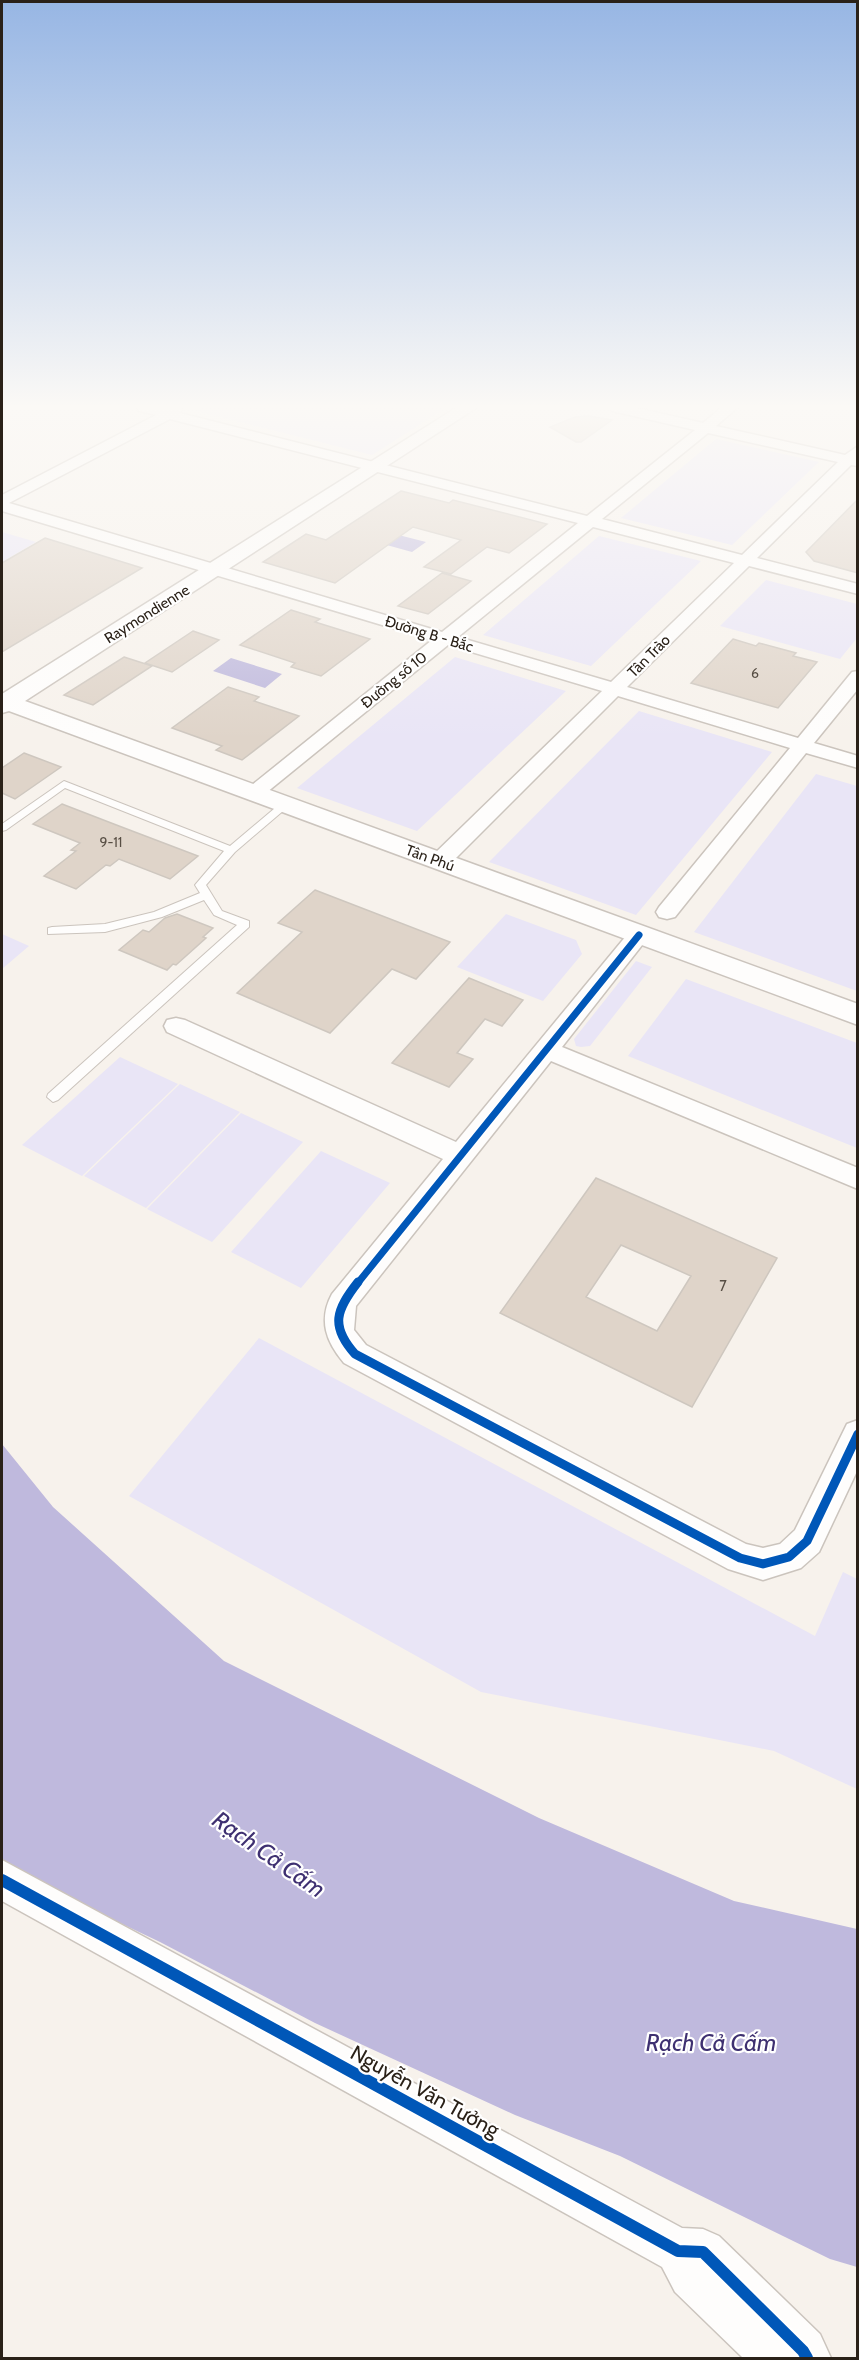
<svg xmlns="http://www.w3.org/2000/svg" width="859" height="2360" viewBox="0 0 859 2360" font-family="Cabin,sans-serif">
<rect width="100%" height="100%" fill="#f7f2ec"/>
<path fill="#e9e5f6" d="M201,408H446L372,455L196,411Z
M716,439L819,462L732,545L621,518Z
M2,532L36,542L2,562Z
M599,536L701,561L591,666L483,635Z
M766,580L857,604V638L840,659L720,626Z
M455,657L566,691L417,831L297,788Z
M639,711L772,752L636,915L489,862Z
M816,774L857,786V991L694,932Z
M506,914L576,940L582,954L543,1001L457,967Z
M2,934L29,946L2,969Z
M636,961L652,967L590,1046L581,1047L576,1046L574,1039Z
M686,979L857,1043V1148L628,1056Z
M120,1057L178,1084L82,1176L22,1145Z
M180,1084L240,1112L146,1208L84,1176Z
M241,1113L303,1142L212,1242L147,1209Z
M321,1151L390,1183L301,1288L231,1252Z
M259,1338L815,1636L843,1572L857,1579V1789L774,1751L481,1692L129,1496Z"/>
<path fill="#bfb9dd" d="M379,530L426,542L412,552L365,539Z
M231,658L282,674L265,688L213,671Z
M2,1444L53,1507L224,1661L539,1818L734,1901L857,1929V2267L830,2259L620,2156L515,2115L315,2023L160,1942L17,1874L2,1861Z"/>
<path fill="#dfd4c9" stroke="#cec7bf" stroke-width="1.5" fill-rule="evenodd" d="M589,416L612,420L581,442H576L550,427L575,417Z
M401,491L449,503L453,500L547,524L509,553L487,547L451,574L424,567L461,540L413,527L335,583L263,562L306,534L326,540Z
M858,499V573L814,561L806,552Z
M45,538L142,568L2,652V563Z
M442,573L471,581L428,614L398,606Z
M291,610L320,619L315,622L370,639L321,676L291,667L295,663L240,645Z
M193,631L219,640L172,672L145,663Z
M733,639L756,646L759,643L796,653L793,656L817,662L778,708L691,683Z
M124,657L152,666L93,705L64,695Z
M228,687L259,697L254,701L299,716L242,760L216,750L222,746L172,728Z
M24,753L61,767L15,799L2,793V768Z
M62,804L119,826L198,856L170,879L119,859L110,866L106,865L76,889L44,876L76,851L71,850L80,843L33,824Z
M315,890L450,942L416,979L392,969L330,1033L237,993L302,932L278,923Z
M177,914L213,928L203,937L206,938L176,965L173,964L167,970L119,950L143,930L149,932L165,918Z
M469,978L523,1000L502,1026L485,1019L457,1053L473,1059L449,1087L392,1063Z
M596,1178L777,1258L692,1407L500,1313ZM621,1245L691,1276L657,1331L586,1297Z"/>
<g fill="none" stroke-linecap="round" stroke-linejoin="round">
<defs>
<path id="lane" d="M64,781L230,846L281,803L285,802L290,805L235,852L206,885L222,911L249,921V927L58,1100L53,1102L47,1097L48,1094L237,925L214,915L204,900L162,917L105,932L48,934V928L52,927L105,924L154,912L200,893L195,885L224,851L65,788L6,830L2,831V824Z"/>
<path id="street" d="M137,408H182L180,413L587,516L695,430L612,411L610,408H637L703,423L721,408H737L716,426L845,455L858,446V466L851,465L757,558L858,584V594L749,566L627,687L798,738L852,672L858,671V689L814,743L858,756V768L806,753L675,917L667,919L659,917L656,912L659,907L790,748L618,696L448,866L440,867L432,866L429,861L432,856L602,691L448,645L261,797H247L244,793L247,789L432,640L2,511V495L156,415L139,411ZM170,419L578,523L442,632L9,503ZM708,433L838,462L742,555L602,519ZM593,527L734,563L611,682L458,637Z
M639,928L647,930L650,935L562,1047L858,1168V1189L551,1061L356,1306L354,1330L366,1345L746,1544L763,1548L780,1544L795,1530L847,1424L858,1420V1469L819,1552L801,1568L763,1580L728,1569L344,1363C326,1342 318,1320 332,1294L443,1159L167,1032L164,1026L167,1020L176,1018L185,1020L456,1142L631,930Z
M2,1860L682,2228L703,2229L719,2236L820,2334L831,2358H743L675,2292L662,2267L2,1901Z"/>
<path id="secondary" d="M456,408H476L25,701L858,1004V1025L9,711L2,713V694Z"/>
</defs>
<use href="#lane" stroke="#cbc4bd" stroke-width="2"/>
<use href="#street" stroke="#cbc4bd" stroke-width="3"/>
<use href="#secondary" stroke="#cbc4bd" stroke-width="3"/>
<use href="#lane" fill="#fefdfc" fill-rule="evenodd"/>
<use href="#street" fill="#fefdfc" fill-rule="evenodd"/>
<use href="#secondary" fill="#fefdfc" fill-rule="evenodd"/>
<defs>
<path id="cycleway-far2" d="M357,1284L639,935"/>
<path id="cycleway-far1" d="M358,1282C336,1310 330,1326 355,1354L740,1558L763,1564L789,1557L807,1541L858,1434"/>
<path id="cycleway" d="M2,1880L678,2251L703,2252L803,2351L807,2358"/>
</defs>
<use href="#cycleway-far2" stroke="#fff" stroke-width="10"/>
<use href="#cycleway-far1" stroke="#fff" stroke-width="13"/>
<use href="#cycleway" stroke="#fff" stroke-width="16"/>
<use href="#cycleway-far2" stroke="#0057b8" stroke-width="7"/>
<use href="#cycleway-far1" stroke="#0057b8" stroke-width="9"/>
<use href="#cycleway" stroke="#0057b8" stroke-width="12"/>
</g>
<linearGradient id="sky" x2="0" y2="1"><stop stop-color="#97b6e4"/><stop offset="0.55" stop-color="#fbf9f6"/><stop offset="1" stop-color="#fbf9f6" stop-opacity="0"/></linearGradient>
<rect width="859" height="739" fill="url(#sky)"/>
<g text-anchor="middle" dominant-baseline="central" stroke-width="4.5" stroke-linejoin="round" paint-order="stroke">
<g font-size="14" fill="#574e44">
<text x="755" y="673">6</text>
<text x="111" y="842">9-11</text>
</g>
<g font-size="15" fill="#2a2118" stroke="#fff">
<text transform="translate(147 614) rotate(-32)">Raymondienne</text>
<text transform="translate(429 634) rotate(17)">Đường B - Bắc</text>
<text transform="translate(649 656) rotate(-45)">Tân Trào</text>
<text transform="translate(394 680) rotate(-39)">Đường số 10</text>
<text transform="translate(430 858) rotate(20)">Tân Phú</text>
</g>
<g font-size="15" fill="#574e44">
<text x="723" y="1286">7</text>
</g>
<g font-size="21" fill="#2a2118" stroke="#fff">
<text transform="translate(425 2091) rotate(29)">Nguyễn Văn Tưởng</text>
</g>
<g font-size="24" font-style="italic" fill="#3e3071" stroke="#fff">
<text transform="translate(269 1854) rotate(35)">Rạch Cả Cấm</text>
<text x="711" y="2042">Rạch Cả Cấm</text>
</g>
</g>
<rect width="859" height="2360" fill="none" stroke="#2a2118" stroke-width="6"/>
</svg>
